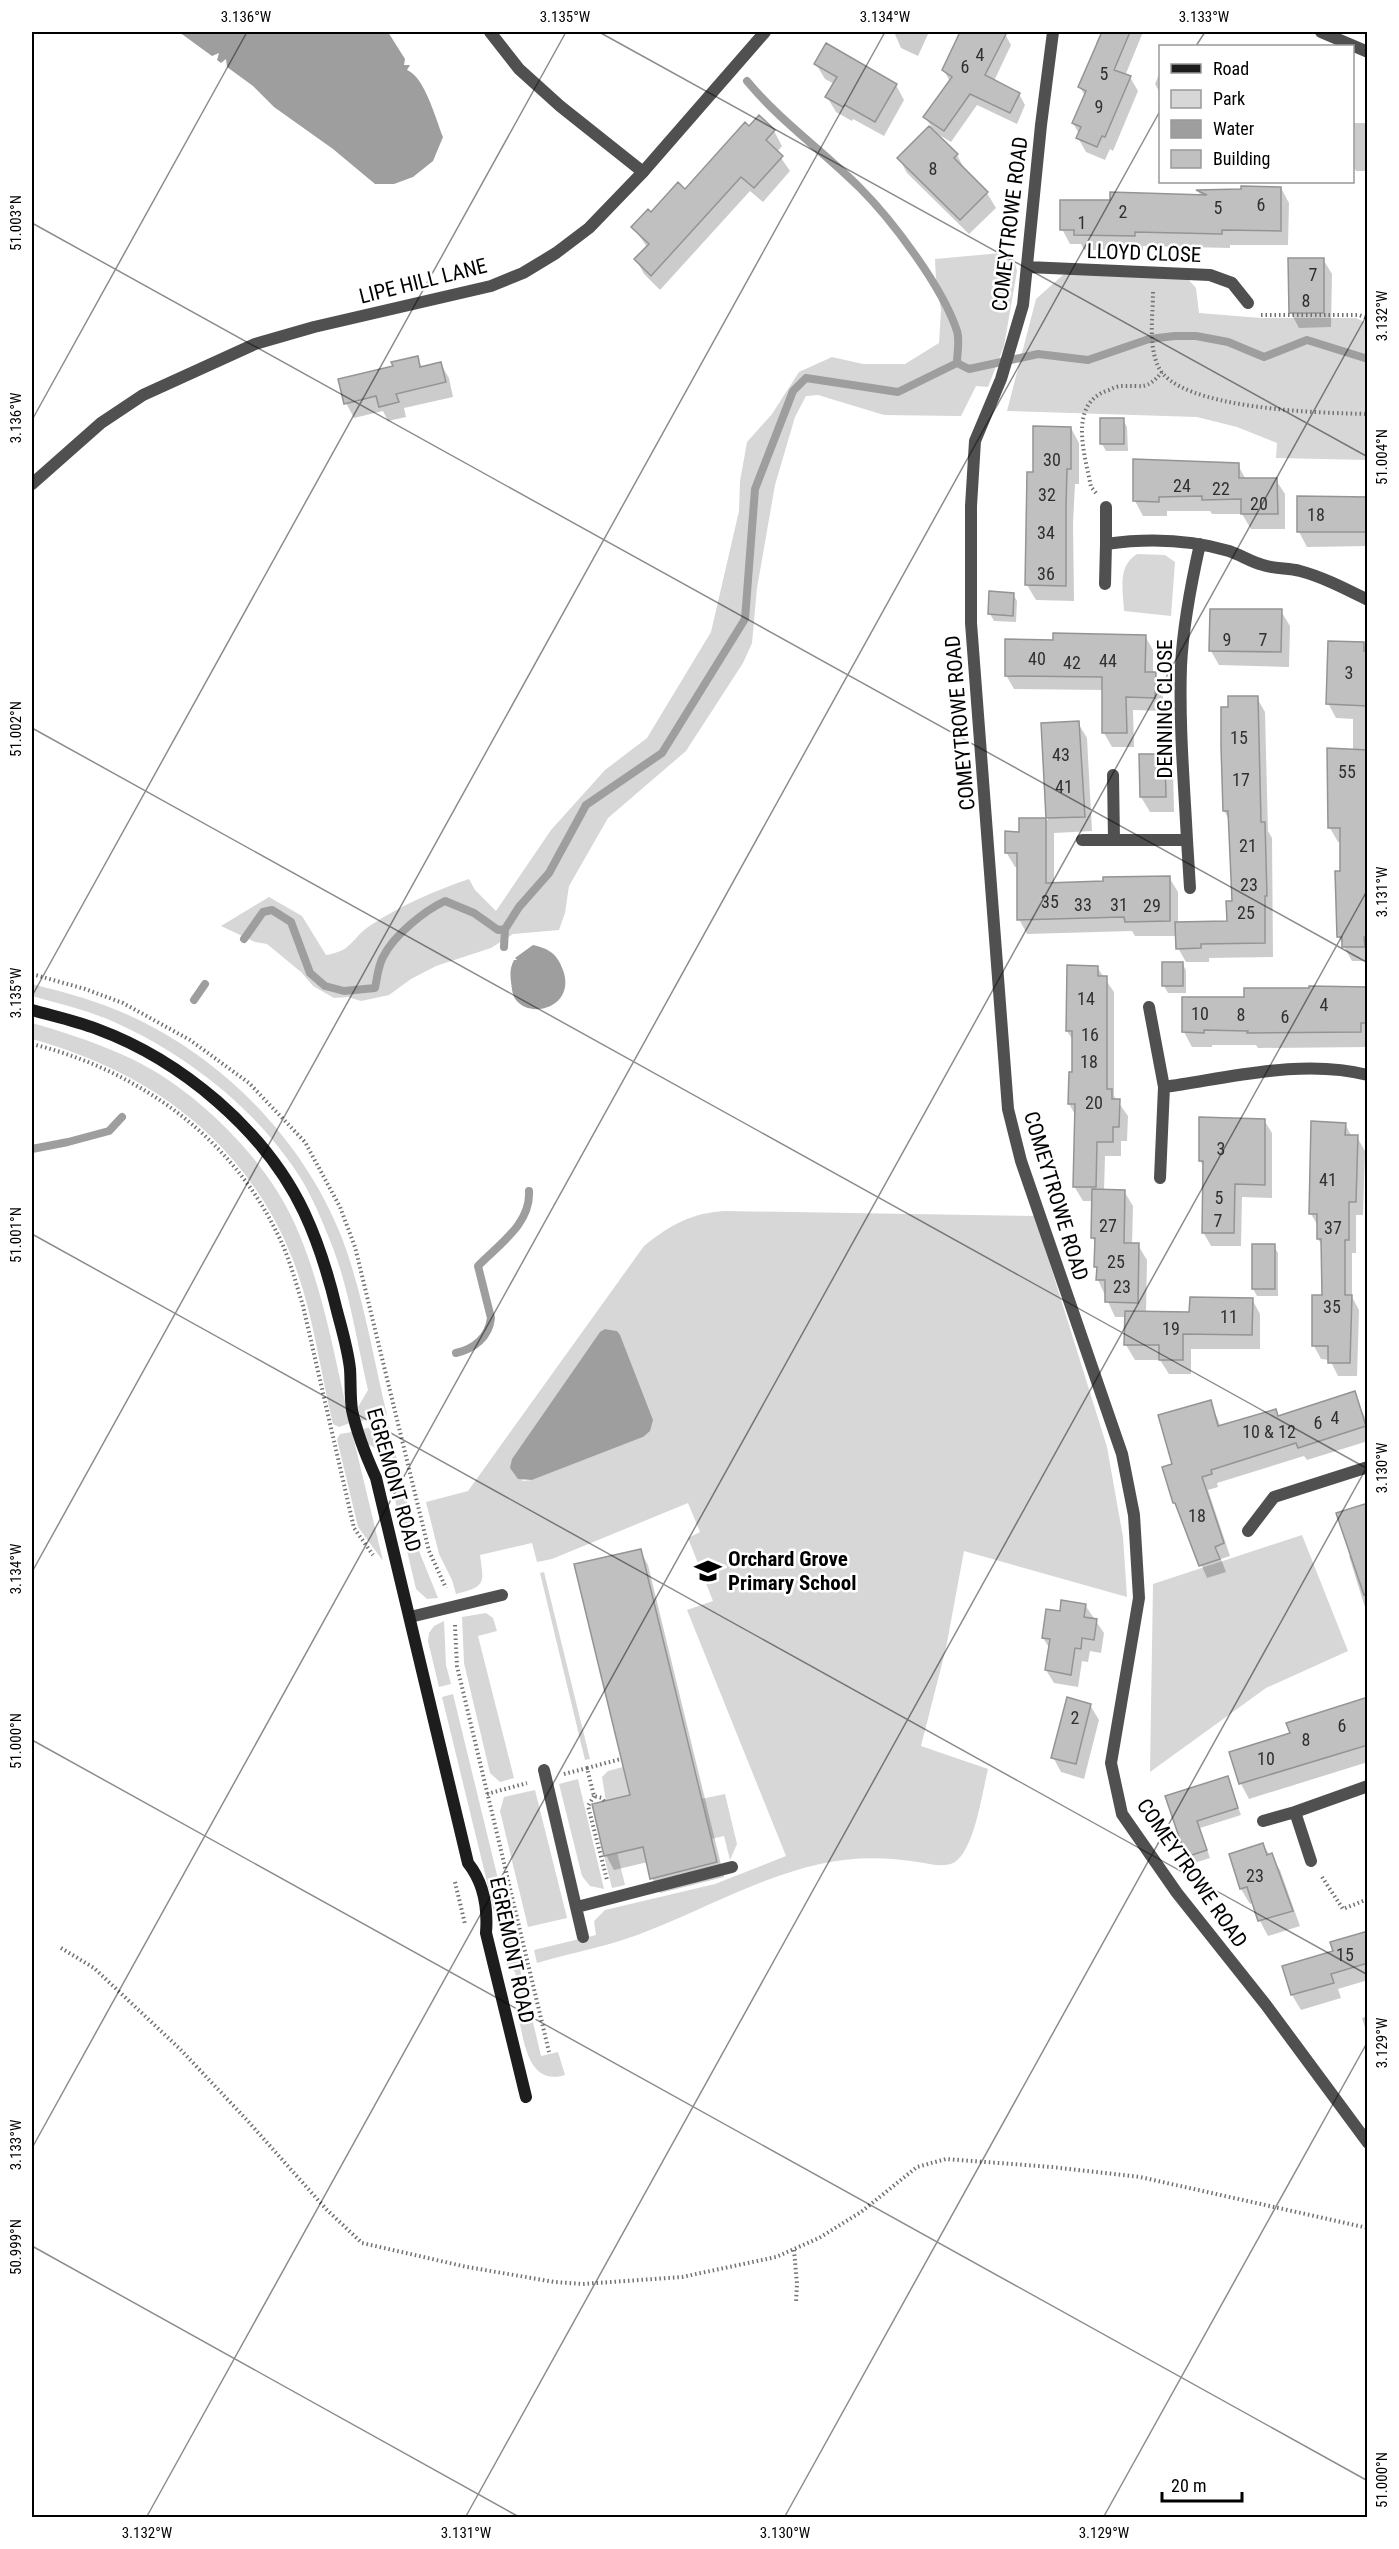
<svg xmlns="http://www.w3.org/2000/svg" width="1399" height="2549" viewBox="0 0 1399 2549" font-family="'Roboto Condensed',sans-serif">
<rect width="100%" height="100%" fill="#fff"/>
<path fill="#d7d7d7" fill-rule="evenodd" d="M1012,252L1017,271L1004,346L988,387L976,386L961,416L884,415L818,395L806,396L795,417L775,485L757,588L752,643L743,663L686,751L608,818L569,886L565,913L559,930L513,934L491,948L436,966L411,979L389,995L361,1001L348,997L334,998L313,986L301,972L267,944L255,942L221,926L269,897L302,916L326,955C353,951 351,938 371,925C402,905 434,891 469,879L475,890L496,911L551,830L605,770L647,738L711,632L739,511L740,481L747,442L772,414L799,372L832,357L863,364H905L939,343L941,310L936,281L935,259Z
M1064,274L1187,278L1196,288L1199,313L1261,318H1356L1367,323V460L1276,458L1277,443L1237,427L1197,417L1007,411L1036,299Z
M1137,554L1165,555L1175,562L1171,616L1124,611C1123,590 1117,566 1137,554Z
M32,984C59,991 87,998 114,1009C216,1050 302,1136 342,1238C363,1294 373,1356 387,1415L361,1421L358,1407L368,1390C357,1343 350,1293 333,1248C323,1223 313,1197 298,1174C255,1108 186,1054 114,1022C88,1010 59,1004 32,996Z
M32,1023C67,1033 101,1044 134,1060C197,1091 265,1158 294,1222C323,1286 334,1356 350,1423L339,1427L333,1424C320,1370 313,1312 293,1260C247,1142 151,1072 32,1039Z
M725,1211L1035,1216L1107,1447L1123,1537L1127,1597L964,1551L946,1648L921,1746L988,1769C982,1793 975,1848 955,1862C947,1867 933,1865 924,1863C890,1857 854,1856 820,1864C761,1877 706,1908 650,1930C615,1945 574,1952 537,1963L534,1950L596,1935L594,1921L605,1910L715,1884L786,1856L687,1610L713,1601L688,1538L700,1532L688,1503L552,1559L537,1562L532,1543L480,1555C484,1584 486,1586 456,1594L452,1580L439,1554L426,1502L468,1491L644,1246C670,1225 691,1213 725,1211ZM605,1329L617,1331L643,1437L532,1480L522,1481Z
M388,1423L419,1551L438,1598L427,1599L416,1589L384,1453L366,1443L363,1429Z
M352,1432L383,1561L358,1527L337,1439L340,1434Z
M1302,1535L1348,1651L1266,1688L1150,1772L1153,1584Z
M544,1572L590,1759L585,1760L540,1573Z
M486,1613L493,1618L497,1631L478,1636L514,1778L500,1782L490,1773L464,1663L462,1617Z
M444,1621L446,1665L451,1684L439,1687L428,1641L429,1633L434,1626Z
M453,1694L499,1883L496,1889L489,1890L442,1697Z
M623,1767L630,1795L606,1801L602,1777L608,1771Z
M578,1779L604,1889L590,1886L582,1876L559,1784Z
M535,1790L567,1918L528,1927L500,1811L504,1797Z
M725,1794L737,1844L730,1860L724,1836L711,1839L701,1799Z
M617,1852L625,1885L612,1888L604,1856Z
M498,1896L503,1900L514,1947L503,1950L491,1899Z
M517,1955L541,2056L558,2052L565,2075C526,2087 524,2037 517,2011L523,2003L515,1972L507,1966L505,1958Z"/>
<path fill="#9e9e9e" d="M179,32H388L405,59L404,65H410L407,70C425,77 436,120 443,137L433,161L413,177L394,184H375L333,149L274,107L253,86L227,67L226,59L221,63L217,60L219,53L212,56Z
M533,945C550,949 557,954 563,970C576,1006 532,1020 516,1000C512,995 512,988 511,982C510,973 510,968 514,960H517L515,958Z
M605,1329L617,1331L620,1335L653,1420L650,1431L643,1437L532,1480L518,1479L510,1468L512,1459L600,1332Z"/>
<path fill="#0003" d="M894,32H929L918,56L901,48Z
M962,32L979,39L982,32H999L1005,34L1011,45L994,81L1019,94L1025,105L1017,124L977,105L951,142L931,130L957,155L965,170L987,193L996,208L969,234L907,173L899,158L931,126L925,117L950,82L944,70Z
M1101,32H1143L1125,76L1130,77L1138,91L1113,151L1110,149L1105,160L1086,152L1078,138L1079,134L1073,123L1085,96L1080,87L1097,45L1096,43Z
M816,64L896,85L904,100L884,136L853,119L852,121L836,112L827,97L834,84L825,79Z
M1160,72V93L1155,84Z
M1352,123H1368V171H1356L1352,164Z
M750,128L774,131L782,146L777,152L790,171L763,202L750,191L660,290L644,274L636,259L647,247L633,227L685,191Z
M1281,188L1289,203L1288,245H1230V248L1143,246V250H1084L1081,244H1070L1062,229L1111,201L1201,196L1198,191Z
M1323,259L1332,274L1331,327L1299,328L1291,313Z
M417,358L422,367L440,363L449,378L453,397L404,408L406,417L388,421L383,411L354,418L346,403L394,367Z
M1123,420L1127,427L1128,451H1106L1102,444Z
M1071,428L1079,443V484H1075L1073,523L1074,601L1036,600L1027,585L1034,474Z
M1238,465L1246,480H1276L1285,494V529H1251L1242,514H1212L1210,511H1167V516H1143L1135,501Z
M1368,498V546L1307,547L1299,532Z
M1013,594L1017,601L1016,622L994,621L990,614Z
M1281,611L1290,626L1289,667L1219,665L1211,651Z
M1145,636L1153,650V673L1155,674L1163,687V711L1133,710L1134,747H1112L1104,733L1103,690L1014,689L1006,675L1055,641Z
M1363,644L1368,651V961H1352L1338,936L1341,842H1338L1330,828L1353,751V719L1336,718L1328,703Z
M1257,698L1265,712L1268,831L1272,838L1273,957L1209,958V962H1186L1178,948L1177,936H1135L1132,931L1027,934L1019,919L1018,867H1015L1006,852L1020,833V820H1048L1043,724L1078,723L1087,738L1092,831L1054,833V884L1169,877L1178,892V924L1228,923L1233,903L1230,821L1224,811L1230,709Z
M1141,756H1164L1173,770L1174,812H1150L1141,797Z
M1182,963L1186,970V993H1168L1164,986Z
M1097,967L1114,992V1096L1128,1116L1127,1141H1121V1156H1105L1104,1191H1124L1133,1206L1132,1245H1138L1147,1260L1146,1313H1191L1252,1299L1260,1314V1349H1191V1374H1169L1160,1360H1135L1126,1345V1317H1115L1098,1280L1096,1244L1092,1237L1093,1201H1083L1074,1186L1076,1116L1069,1104L1074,1073V1042L1067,1031Z
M1368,989V1047L1258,1048L1256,1045H1212V1047H1192L1184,1032L1246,999Z
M1264,1120L1272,1133V1198L1242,1197L1241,1246H1211L1203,1232L1204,1167L1200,1161Z
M1345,1124L1352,1137H1357L1365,1151L1363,1215H1356V1253H1352V1297L1359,1310L1357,1376H1338L1330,1360L1321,1359L1314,1346L1323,1296V1247L1318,1239V1226L1311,1214Z
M1274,1246L1278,1253V1296H1257L1253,1289Z
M1354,1393L1368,1424V1441L1307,1460L1304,1456L1217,1483L1218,1487L1208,1490L1230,1556L1221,1559L1226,1572L1207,1578L1175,1503L1174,1465L1210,1401L1221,1427L1275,1410L1279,1417Z
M1368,1511V1617L1349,1556L1352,1555Z
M640,1550L648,1565L724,1877L660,1893L652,1878L648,1862L614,1870L606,1855L632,1796Z
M1085,1605L1104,1633L1101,1653L1090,1651L1088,1662L1082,1661L1078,1687L1054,1683L1046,1670L1050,1649L1043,1638Z
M1368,1698V1762L1249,1799L1241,1784L1231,1753L1291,1734Z
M1090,1705L1099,1720L1084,1779L1061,1772L1053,1757Z
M1227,1778L1241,1815L1200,1828L1210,1858L1191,1864L1167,1797Z
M1263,1845L1280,1870L1300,1926L1268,1936L1260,1921L1254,1902L1250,1904L1241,1889L1231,1855Z
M1368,1932V1980L1338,1989L1341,1998L1301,2010L1292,1995L1284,1967L1335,1952Z
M1368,2016V2036L1362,2018Z"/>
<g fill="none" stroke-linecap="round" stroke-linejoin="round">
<path stroke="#9e9e9e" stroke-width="8" d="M747,81C780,121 823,151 860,188C893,221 943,288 957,331C960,340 957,354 957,363
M244,939L263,912L272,910L291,922L310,973L325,986L344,991L375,988C377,979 378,966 383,957C394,935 424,911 445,901L474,913L498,930L505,929L519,907L549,873L586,805L662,753L745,619L755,489L793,391L806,378L898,392L957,363L969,369L1038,354L1088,360L1149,339L1175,336H1196L1228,342L1264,357L1307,340L1368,359
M504,947L505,929
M194,1000L205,984
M32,1149L68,1142L109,1131L122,1117
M456,1353C474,1349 489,1337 491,1318L478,1266C499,1244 531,1224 529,1191"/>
</g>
<path fill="#c0c0c0" stroke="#949494" stroke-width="1.5" d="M960,32H1007L985,75L1020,93L1010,113L970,94L944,131L923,117L952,77L942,70Z
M1102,32H1130L1114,70L1131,76L1105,137L1102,136L1097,147L1076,138L1081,127L1072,123L1086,91L1078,87Z
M826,43L897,84L875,122L845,105L843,107L825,97L837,77L814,64Z
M759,115L775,130L766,140L783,156L754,188L741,177L651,276L634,259L649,244L631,227L648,209L651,212L678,182L685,189L745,122L749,126Z
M929,126L958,154L954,158L988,192L960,220L897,158Z
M1241,186L1281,187V231L1222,230V234L1135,232V236L1074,235V230H1060V200H1110V192L1207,195L1196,190L1241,189Z
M1288,258H1324V313H1289Z
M418,356L420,367L441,362L446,382L396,394L399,402L379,407L376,396L344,404L338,379L393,366L391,362Z
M1100,418H1124V444H1100Z
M1033,426L1071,427V469H1067L1066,507V586L1025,585L1027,472H1033Z
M1133,459L1239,463V478H1277L1278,514H1241V499L1202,500V496L1159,497V502L1133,501Z
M1297,496L1368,497V532H1297Z
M989,591L1014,593L1013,616L988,614Z
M1210,609H1282L1281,652L1209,651Z
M1053,633L1146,635L1145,672H1156L1155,698L1126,697L1127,733H1102V677L1005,676V639L1053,640Z
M1328,641L1364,642V651H1368V706L1326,704Z
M1228,696H1258L1261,822H1265L1267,896H1265V943L1201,944V948L1176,949L1175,922L1227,921L1226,901H1232L1228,811H1223L1221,747V707H1228Z
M1079,721L1085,817L1046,818L1041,723Z
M1327,748L1368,750V937H1364L1365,947H1342V937H1337L1335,871H1340V828H1328Z
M1139,754H1165L1166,797H1140Z
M1019,818H1046V883L1103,881V877L1170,876V921L1125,922L1124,917L1017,920V853H1005V831L1019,832Z
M1162,962H1183V986H1162Z
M1067,965L1098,966V976H1107V1089H1112V1099H1120L1119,1127H1113V1142H1097L1096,1187H1073L1075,1104H1068L1069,1072H1072V1031H1066Z
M1309,986L1368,987V1023H1361V1032L1247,1033L1248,1031L1204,1030V1033L1182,1032V997H1244V988H1309Z
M1199,1117L1265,1119V1185L1235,1184L1234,1233H1202L1203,1161H1199Z
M1311,1121L1346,1123L1345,1135H1358L1356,1202H1349V1240H1345V1295H1352L1350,1363H1328V1346H1312V1295H1322L1321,1239H1317V1214H1309Z
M1092,1189L1125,1190L1124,1243H1139L1138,1303L1105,1302V1280H1096L1097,1267H1094L1095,1238H1091Z
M1252,1244H1275V1289H1252Z
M1190,1297L1253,1298L1252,1335L1183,1334V1360H1159V1345H1124L1125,1311L1189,1312Z
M1355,1391L1366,1426L1298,1448L1296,1443L1211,1470L1212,1474L1202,1477L1224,1543L1215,1547L1220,1559L1199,1566L1175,1503H1173L1162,1467L1172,1464L1158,1415L1211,1400L1218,1426L1276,1409L1278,1416Z
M1368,1503V1594L1364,1595L1336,1513Z
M641,1549L717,1862L650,1879L643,1847L604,1856L592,1804L630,1795L574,1564Z
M1061,1600L1086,1604L1084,1617L1097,1619L1094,1640L1082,1638L1081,1649L1075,1648L1071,1675L1045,1670L1050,1639L1042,1638L1046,1609L1060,1611Z
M1067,1697L1091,1704L1076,1764L1051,1758Z
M1368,1697V1745L1239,1784L1229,1752L1290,1733L1286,1723Z
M1228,1776L1238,1808L1197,1821L1207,1850L1186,1857L1165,1796Z
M1263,1843L1267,1855L1272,1853L1293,1911L1258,1921L1247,1887L1240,1889L1229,1854Z
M1368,1931V1963L1331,1974L1334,1983L1291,1995L1282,1966L1333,1951L1330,1942Z"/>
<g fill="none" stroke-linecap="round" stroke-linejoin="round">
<path stroke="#727272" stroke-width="4" stroke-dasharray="1.5 3" stroke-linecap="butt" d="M1153,292C1153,315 1148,344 1158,366C1177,410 1323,413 1368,414
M1261,315H1359L1368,318
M1096,493L1091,487C1085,455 1067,403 1109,390C1113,388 1118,386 1122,386C1143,385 1146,391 1162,372
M32,974L85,989L123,1003L190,1040L249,1083L305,1142L340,1207L355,1247L429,1551L446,1588
M32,1044C134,1069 227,1133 275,1229C288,1253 295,1280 303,1306L354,1528L373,1555
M455,1625L457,1666L549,2052
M587,1768L621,1759
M564,1774L587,1768L594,1796L602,1798L604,1801
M487,1794L527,1783
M594,1796L588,1806L607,1880
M1322,1877L1343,1909L1368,1899
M455,1882L465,1924
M61,1948L94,1968L180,2049L246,2119L327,2210L362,2243L467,2267L555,2282L583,2284L682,2277L776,2257L819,2238L861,2212L917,2167L946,2159L1052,2167L1140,2177L1368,2228
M794,2250L797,2284L796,2302"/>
<path stroke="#505050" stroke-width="12" d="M490,32L519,69L560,106L643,172
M410,1617L502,1595
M544,1770L583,1937
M577,1907L732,1867"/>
<path stroke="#505050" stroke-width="12" d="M1053,32L1041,125L1023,305L1001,379L975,441L971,506V623L1008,1109L1021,1161L1122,1454L1134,1515L1139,1598L1111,1763L1122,1814L1177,1893L1266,2005L1368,2143
M1321,32L1368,52
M1027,267L1210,275L1232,283L1248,303
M32,484L101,423L143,395L255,344L314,327L491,286L523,273L556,253L589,228L643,172L765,32
M1106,507V544C1149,538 1188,539 1229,551C1241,555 1251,562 1263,565C1275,569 1288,568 1300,571C1323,577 1346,589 1368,600
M1105,584L1106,544
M1113,775L1114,840
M1082,840H1187C1184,782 1179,724 1181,666C1183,625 1191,584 1200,544
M1187,840L1190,888
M1149,1007L1164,1087
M1160,1178L1164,1087C1229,1078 1302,1058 1368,1075
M1248,1531L1274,1497L1368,1467
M1295,1812L1311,1861
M1263,1821L1295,1812L1368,1786"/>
<path stroke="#1d1d1d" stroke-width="12" d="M32,1010C53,1016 76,1021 97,1029C181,1060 265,1130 304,1212C319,1244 329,1277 337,1311C342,1330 348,1350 350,1369C351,1382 350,1396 352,1410C357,1434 366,1456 376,1478L468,1863C484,1883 488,1907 486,1933L526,2097"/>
</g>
<path fill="none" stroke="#000" stroke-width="1.5" stroke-opacity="0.45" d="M599,32L1368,457M1196,46L1205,32M32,223L1368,963M32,420L247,32M32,728L1368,1469M32,996L566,32M32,1234L1368,1975M32,1572L885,32M32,1740L1368,2481M32,2148L1160,111M32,2246L521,2518M146,2518L1368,313M465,2518L1368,889M784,2518L1368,1465M1103,2518L1368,2041"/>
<defs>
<symbol id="school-bare" viewBox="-9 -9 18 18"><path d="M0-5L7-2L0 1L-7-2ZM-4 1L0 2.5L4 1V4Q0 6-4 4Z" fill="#000" stroke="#fff" stroke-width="2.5" paint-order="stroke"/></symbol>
</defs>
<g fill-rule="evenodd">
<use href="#school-bare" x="689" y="1552" width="38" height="38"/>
</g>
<g text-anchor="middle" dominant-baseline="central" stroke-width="5" stroke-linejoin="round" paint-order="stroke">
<g font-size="18" fill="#303030">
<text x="980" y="54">4</text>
<text x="965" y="66">6</text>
<text x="1104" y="73">5</text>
<text x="1099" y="106">9</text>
<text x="933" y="168">8</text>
<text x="1261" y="204">6</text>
<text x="1218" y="207">5</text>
<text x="1123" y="211">2</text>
<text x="1082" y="222">1</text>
<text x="1313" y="274">7</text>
<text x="1306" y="300">8</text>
<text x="1052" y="459">30</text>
<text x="1182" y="485">24</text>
<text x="1221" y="488">22</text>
<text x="1047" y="494">32</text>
<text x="1259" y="503">20</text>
<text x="1316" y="514">18</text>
<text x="1046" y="532">34</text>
<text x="1046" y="573">36</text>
<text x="1227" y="639">9</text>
<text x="1263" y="639">7</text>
<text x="1037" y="658">40</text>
<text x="1108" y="660">44</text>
<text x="1072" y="662">42</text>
<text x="1349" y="672">3</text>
<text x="1239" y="737">15</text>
<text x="1061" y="754">43</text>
<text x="1347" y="771">55</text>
<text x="1241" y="779">17</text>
<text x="1064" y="786">41</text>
<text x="1248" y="845">21</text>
<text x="1249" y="884">23</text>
<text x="1050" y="901">35</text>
<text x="1083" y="904">33</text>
<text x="1119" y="904">31</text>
<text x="1152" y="905">29</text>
<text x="1246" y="912">25</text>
<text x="1086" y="998">14</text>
<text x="1324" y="1004">4</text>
<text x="1200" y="1013">10</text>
<text x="1241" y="1014">8</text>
<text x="1285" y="1016">6</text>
<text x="1090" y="1034">16</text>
<text x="1089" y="1061">18</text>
<text x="1094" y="1102">20</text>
<text x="1221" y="1148">3</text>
<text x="1328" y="1179">41</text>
<text x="1219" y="1197">5</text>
<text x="1218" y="1220">7</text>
<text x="1108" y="1225">27</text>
<text x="1333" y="1227">37</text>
<text x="1116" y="1261">25</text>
<text x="1122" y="1286">23</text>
<text x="1332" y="1306">35</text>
<text x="1229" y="1316">11</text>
<text x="1171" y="1328">19</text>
<text x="1335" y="1417">4</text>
<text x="1318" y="1422">6</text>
<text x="1269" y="1431">10 &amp; 12</text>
<text x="1197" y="1515">18</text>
<text x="1075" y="1717">2</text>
<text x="1342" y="1725">6</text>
<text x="1306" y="1739">8</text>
<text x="1266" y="1758">10</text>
<text x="1255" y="1875">23</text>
<text x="1345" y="1954">15</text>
</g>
<g font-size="21" fill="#000" stroke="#fff">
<text transform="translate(1010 224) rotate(-83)">COMEYTROWE ROAD</text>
<text transform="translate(1144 253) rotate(2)">LLOYD CLOSE</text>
<text transform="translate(423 281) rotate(-14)">LIPE HILL LANE</text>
<text transform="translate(1165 709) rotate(-90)">DENNING CLOSE</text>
<text transform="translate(960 723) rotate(-95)">COMEYTROWE ROAD</text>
<text transform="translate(1056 1196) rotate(73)">COMEYTROWE ROAD</text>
<text transform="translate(394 1480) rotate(74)">EGREMONT ROAD</text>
<text transform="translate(1192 1873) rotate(55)">COMEYTROWE ROAD</text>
<text transform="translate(512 1950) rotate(78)">EGREMONT ROAD</text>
</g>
<g font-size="21" font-weight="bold" fill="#000" stroke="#fff" text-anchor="start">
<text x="728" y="1559">Orchard Grove<tspan x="728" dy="24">Primary School</tspan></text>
</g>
</g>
<rect width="1399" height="2549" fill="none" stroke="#ffffff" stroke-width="66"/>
<rect x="1159" y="45" width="195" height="138" fill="#ffffff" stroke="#999999" stroke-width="1.5"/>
<rect x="1171" y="64" width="30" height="9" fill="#1d1d1d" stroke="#999999" stroke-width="1.5"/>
<text x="1213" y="75" font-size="18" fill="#000000">Road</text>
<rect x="1171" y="90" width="30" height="18" fill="#d7d7d7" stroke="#999999" stroke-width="1.5"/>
<text x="1213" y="105" font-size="18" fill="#000000">Park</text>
<rect x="1171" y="120" width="30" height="18" fill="#9e9e9e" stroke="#999999" stroke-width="1.5"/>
<text x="1213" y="135" font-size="18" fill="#000000">Water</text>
<rect x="1171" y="150" width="30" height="18" fill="#c0c0c0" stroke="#999999" stroke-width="1.5"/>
<text x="1213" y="165" font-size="18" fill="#000000">Building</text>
<path d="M1162 2492v9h80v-9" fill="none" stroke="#000000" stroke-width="3"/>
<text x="1171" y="2492" font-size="18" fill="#000000" stroke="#ffffff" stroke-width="4.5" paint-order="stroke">20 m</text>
<rect x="33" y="33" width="1333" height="2483" fill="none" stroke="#000" stroke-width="2"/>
<g font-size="15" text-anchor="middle" fill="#000">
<text x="246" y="22">3.136°W</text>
<text x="565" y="22">3.135°W</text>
<text x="885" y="22">3.134°W</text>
<text x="1204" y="22">3.133°W</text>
<text transform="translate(16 223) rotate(-90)" y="5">51.003°N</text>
<text transform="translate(1382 316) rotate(-90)" y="5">3.132°W</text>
<text transform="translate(16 418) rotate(-90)" y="5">3.136°W</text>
<text transform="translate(1382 457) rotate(-90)" y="5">51.004°N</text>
<text transform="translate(16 729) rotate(-90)" y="5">51.002°N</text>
<text transform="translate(1382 892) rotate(-90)" y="5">3.131°W</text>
<text transform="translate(16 993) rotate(-90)" y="5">3.135°W</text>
<text transform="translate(16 1235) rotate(-90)" y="5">51.001°N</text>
<text transform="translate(1382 1468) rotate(-90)" y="5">3.130°W</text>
<text transform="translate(16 1569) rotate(-90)" y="5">3.134°W</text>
<text transform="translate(16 1741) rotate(-90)" y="5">51.000°N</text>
<text transform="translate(1382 2043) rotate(-90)" y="5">3.129°W</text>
<text transform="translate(16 2145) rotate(-90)" y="5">3.133°W</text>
<text transform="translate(16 2247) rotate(-90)" y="5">50.999°N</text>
<text transform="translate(1382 2480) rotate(-90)" y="5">51.000°N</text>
<text x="147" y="2538">3.132°W</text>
<text x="466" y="2538">3.131°W</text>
<text x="785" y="2538">3.130°W</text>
<text x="1104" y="2538">3.129°W</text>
</g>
</svg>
